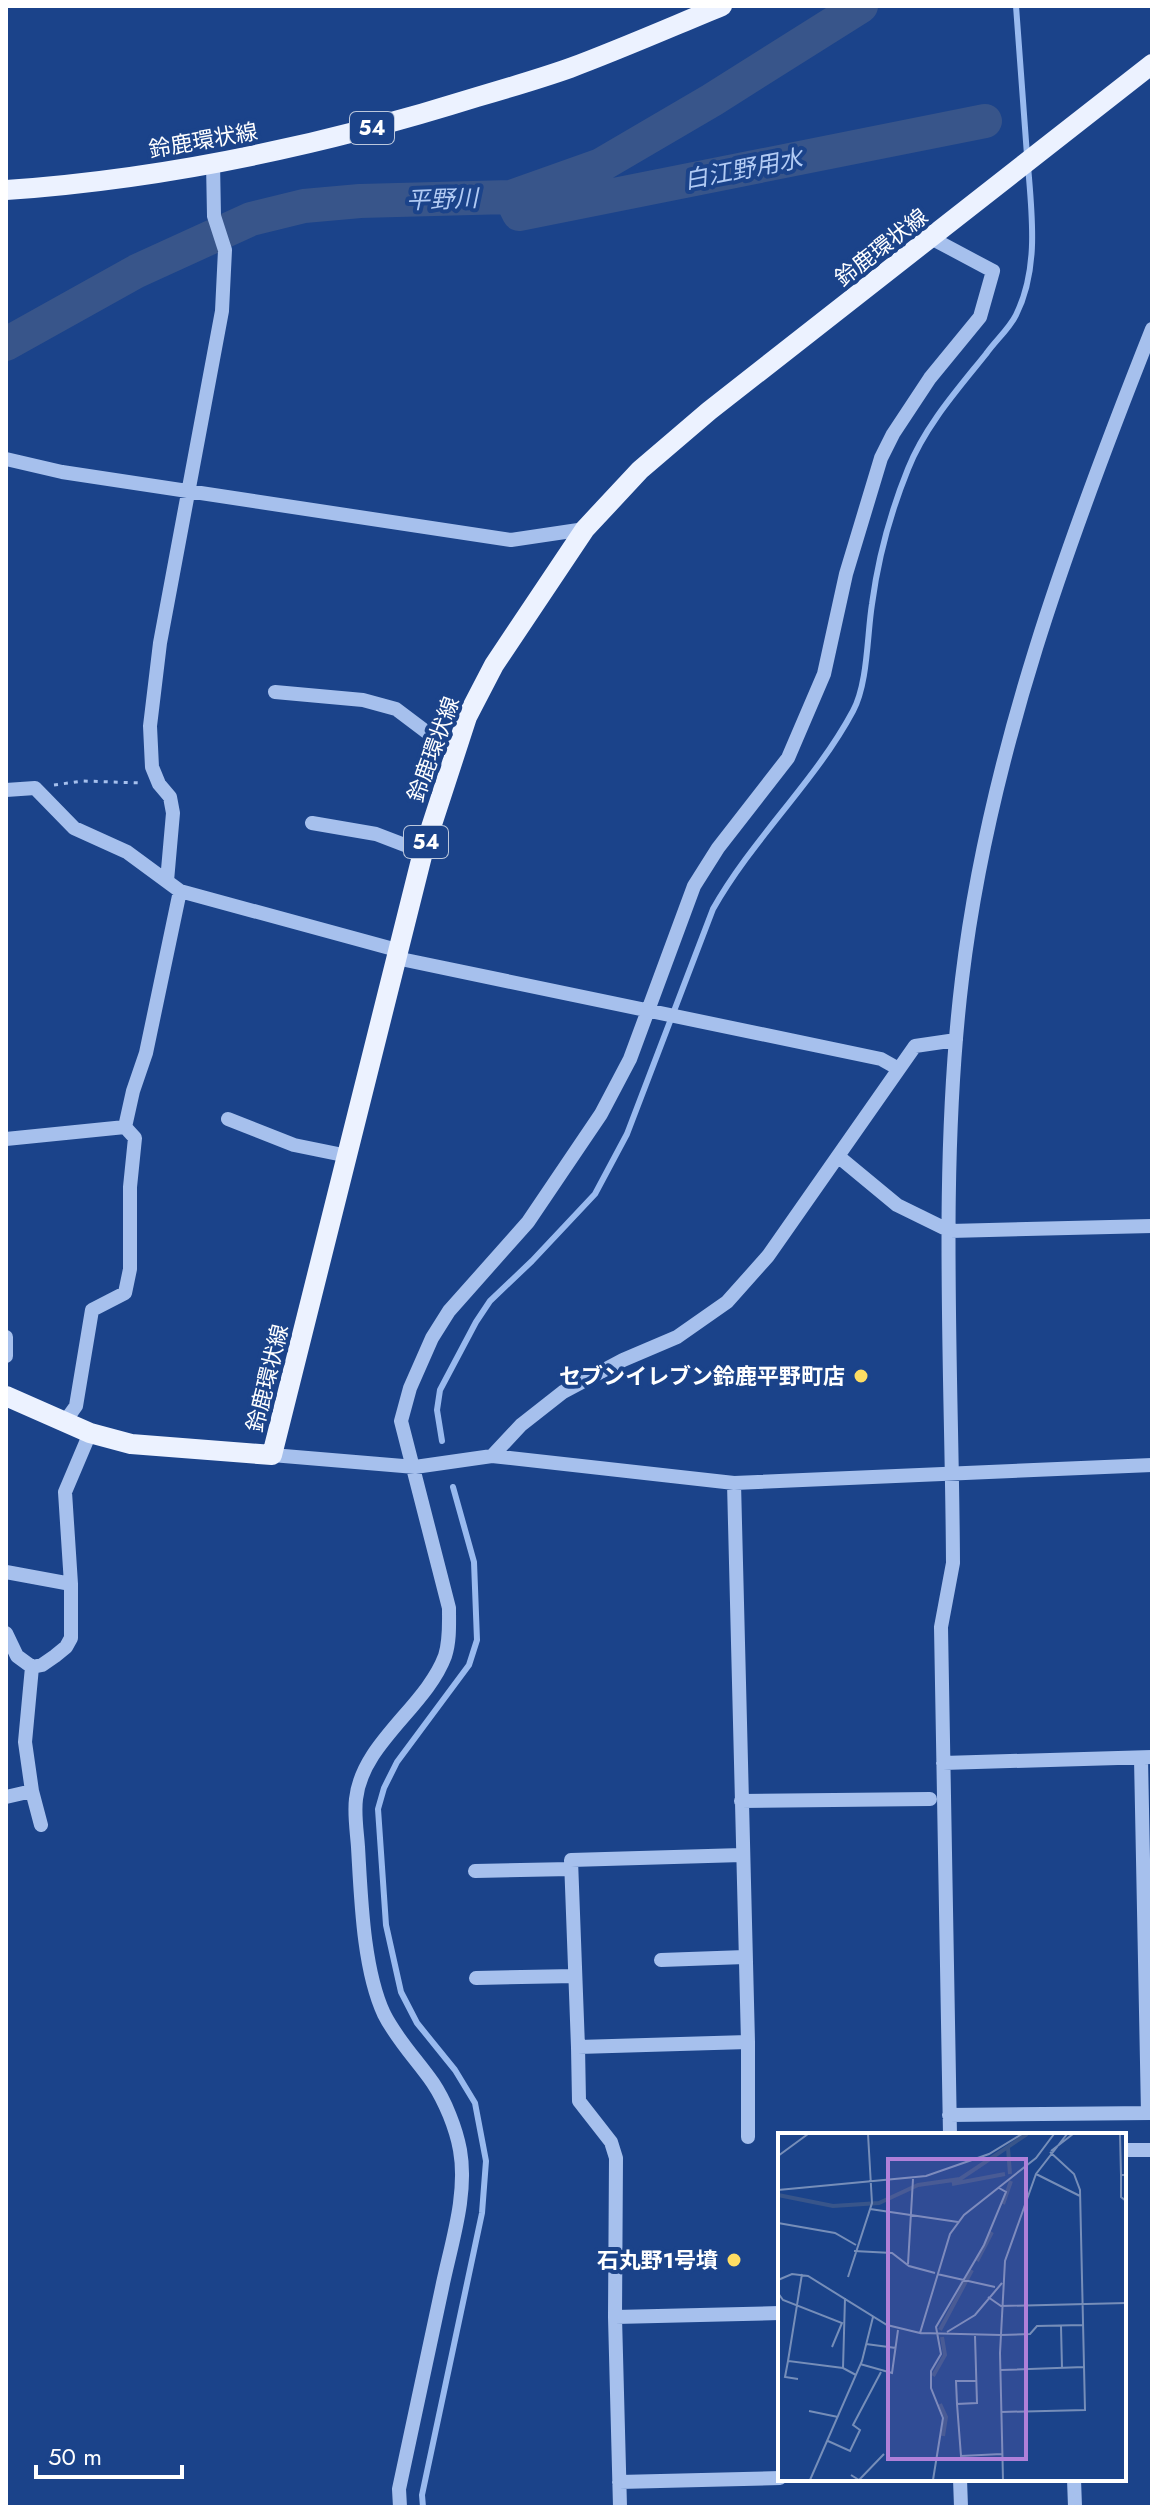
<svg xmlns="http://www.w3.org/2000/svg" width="1158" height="2513" viewBox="0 0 1158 2513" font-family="Jost,'Noto Sans JP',sans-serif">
<rect width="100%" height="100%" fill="#1b438a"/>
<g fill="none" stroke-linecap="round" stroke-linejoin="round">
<path stroke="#99baef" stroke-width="6" d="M1016,6L1027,155
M442,1441L437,1410L440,1390L476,1322L490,1301L532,1261L595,1194L627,1134L713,909C753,838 815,782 853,711C868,683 867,635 872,604C878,559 891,511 908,469C925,426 958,389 986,354C995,341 1009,329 1016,315C1039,269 1032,215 1028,166
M423,2507L422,2495L482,2213L486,2161L475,2103L455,2070L417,2023L401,1992L386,1925L378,1809L384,1788L397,1762L469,1665L477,1640L474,1562L453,1487"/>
<path stroke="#38558a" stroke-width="34" d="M514,204L519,214L985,121
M6,344L137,271L251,219L304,206L360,201L511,197L601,165L712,100L861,6"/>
<path stroke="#a6c0ed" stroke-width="3" stroke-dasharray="4 6" stroke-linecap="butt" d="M54,785L83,781L142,783"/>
<path stroke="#a6c0ed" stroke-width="14" d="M6,459L62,472L511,540L585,529
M275,692L363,700L396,709L453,752
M6,790L35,788L74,828L127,852L180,891L397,950
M312,823L376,834L423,852
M167,881L173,813L170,797L159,784L152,767L150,726L160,643L222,311L225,250L214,216L213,163
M396,958L881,1059L897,1068
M228,1119L294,1145L348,1156
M125,1127L133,1091L146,1053L180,891
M6,1139L125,1127
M839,1157L897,1205L950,1231L1152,1226
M6,1337V1356
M66,1420L76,1406L92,1310L125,1293L130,1269V1187L135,1138L125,1127
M272,1455L415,1467L492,1456L734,1483L1152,1465
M492,1456L521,1425L563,1392L623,1360L677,1337L727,1302L768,1256L915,1046L956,1040
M6,1572L71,1584
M6,1633L17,1656L32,1667
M1141,1758L1148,2113
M943,1763L1152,1757
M32,1791L41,1825
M6,1797L32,1791L25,1742L32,1667L42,1665L55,1656L66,1647L71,1638V1584L65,1492L90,1433
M741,1801L930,1799
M475,1871L571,1869
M661,1960L745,1957
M476,1978L575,1976
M748,2042V2137
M578,2047L571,1860L742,1855
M949,2115L1152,2113
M950,2135L941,1627L953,1563C952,1372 939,1169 962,979C989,754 1069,538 1152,329
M1124,2150H1152
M615,2317L780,2313
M960,2479L961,2507
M1074,2479L1075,2507
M619,2482L780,2478
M400,2507L399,2489C413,2422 428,2355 442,2288C451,2244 468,2195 460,2150C456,2128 445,2101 433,2083C417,2060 397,2040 384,2014C363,1969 361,1897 358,1847C357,1832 354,1814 356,1799C362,1743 426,1707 445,1656C450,1641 449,1624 449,1608L401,1421L410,1388L432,1338L449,1311L528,1222L601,1114L630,1059L694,886L718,848L788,758L824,674L846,574L881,458L893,434L930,378L980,317L993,271L931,238
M620,2507L615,2317L616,2158L611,2142L579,2101L578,2047L748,2042L734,1483"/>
<path stroke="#ecf2ff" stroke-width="20" d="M6,190C166,179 324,145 477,97C508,88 539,79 570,68C621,49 671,27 722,6
M6,1396L90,1433L131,1444L272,1455L423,852L467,717L494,665L585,529L640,470L709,411L1152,64"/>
</g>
<g fill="#fedd63" stroke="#1b438a" stroke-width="3">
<circle cx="861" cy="1376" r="8"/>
<circle cx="734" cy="2260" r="8"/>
</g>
<g text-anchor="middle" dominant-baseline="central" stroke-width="8" stroke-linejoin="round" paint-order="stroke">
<g fill="#1b438a" stroke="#bbc7dc" stroke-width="2">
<rect x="350" y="112" width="44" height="32" rx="6"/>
<rect x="404" y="826" width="44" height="32" rx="6"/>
</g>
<g font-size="20" font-weight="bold" fill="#fff">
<text x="372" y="128">54</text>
<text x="426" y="842">54</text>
</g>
<g font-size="22" fill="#fff" stroke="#1b438a">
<text transform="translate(203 140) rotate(-10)">鈴鹿環状線</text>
<text transform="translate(881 247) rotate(-38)">鈴鹿環状線</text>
<text transform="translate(433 749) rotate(-70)">鈴鹿環状線</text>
<text transform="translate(267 1378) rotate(-76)">鈴鹿環状線</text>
</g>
<g font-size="22" font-weight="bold" fill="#fff" stroke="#1b438a" text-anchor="end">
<text x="845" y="1376">セブンイレブン鈴鹿平野町店</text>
<text x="718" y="2260">石丸野1号墳</text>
</g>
<g font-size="24" font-style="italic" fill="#b2cbf4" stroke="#1b438a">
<text transform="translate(743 169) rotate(-11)">白江野用水</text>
<text transform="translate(442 199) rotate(-2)">平野川</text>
</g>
</g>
<g transform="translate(778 2133)">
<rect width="348" height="348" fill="#1b438a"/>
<path fill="none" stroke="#38558a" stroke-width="4" d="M230,15L232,41M174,51L227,41M0,62L55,73L101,70L140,52L182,46L249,1M225,71L233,48M199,128L214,99M162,197L194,137M155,243L167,222L164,204M162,271L168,284L165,303"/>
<path fill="none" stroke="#768eb9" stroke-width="2" d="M342,1L343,42H348M273,18L295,1M0,23L30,1M258,41L302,63M343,42V64L348,68M0,57L148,43L211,21L244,1M92,76L180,89M0,90L57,100L78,112M76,118L114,120L131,133L157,140M130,131L135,46M24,141L10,228L65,235L78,242M159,141L217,154M70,144L94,70L90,1M0,147L14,141L30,143L109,192L142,200L172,101L186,82L258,25L276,1M0,160L5,167L64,190L54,214M210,164L223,173L348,170M283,193L284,235M169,199L197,182L224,150M142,200L223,202L252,201L259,193L305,192M197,203L199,270L179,271L183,323L224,321M88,211L118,215M10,228L7,244L20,246M82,231L114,240L120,197M65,235L67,165M223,237L306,234M179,271L178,248H198M31,278L60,284M223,279L307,277L302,57L296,41L272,19M50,308L72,318L82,297L75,292L103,239M73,342L81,347L106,321M32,347L84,228L95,184M155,347L165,285L153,255V238L163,221L158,194L206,112L228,59L221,55M225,347L222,220L227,128L258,41L289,1"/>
<path fill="#b080d9" fill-opacity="0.15" stroke="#b080d9" stroke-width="4" d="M110,26H248V326H110Z"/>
<rect width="348" height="348" fill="none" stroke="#fff" stroke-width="4"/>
</g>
<rect width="1158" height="2513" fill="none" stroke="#ffffff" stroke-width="16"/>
<path d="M36 2465v12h146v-12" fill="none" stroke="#ffffff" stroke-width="4"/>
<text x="48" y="2465" font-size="24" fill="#ffffff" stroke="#1b438a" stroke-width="6" paint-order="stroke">50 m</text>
</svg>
